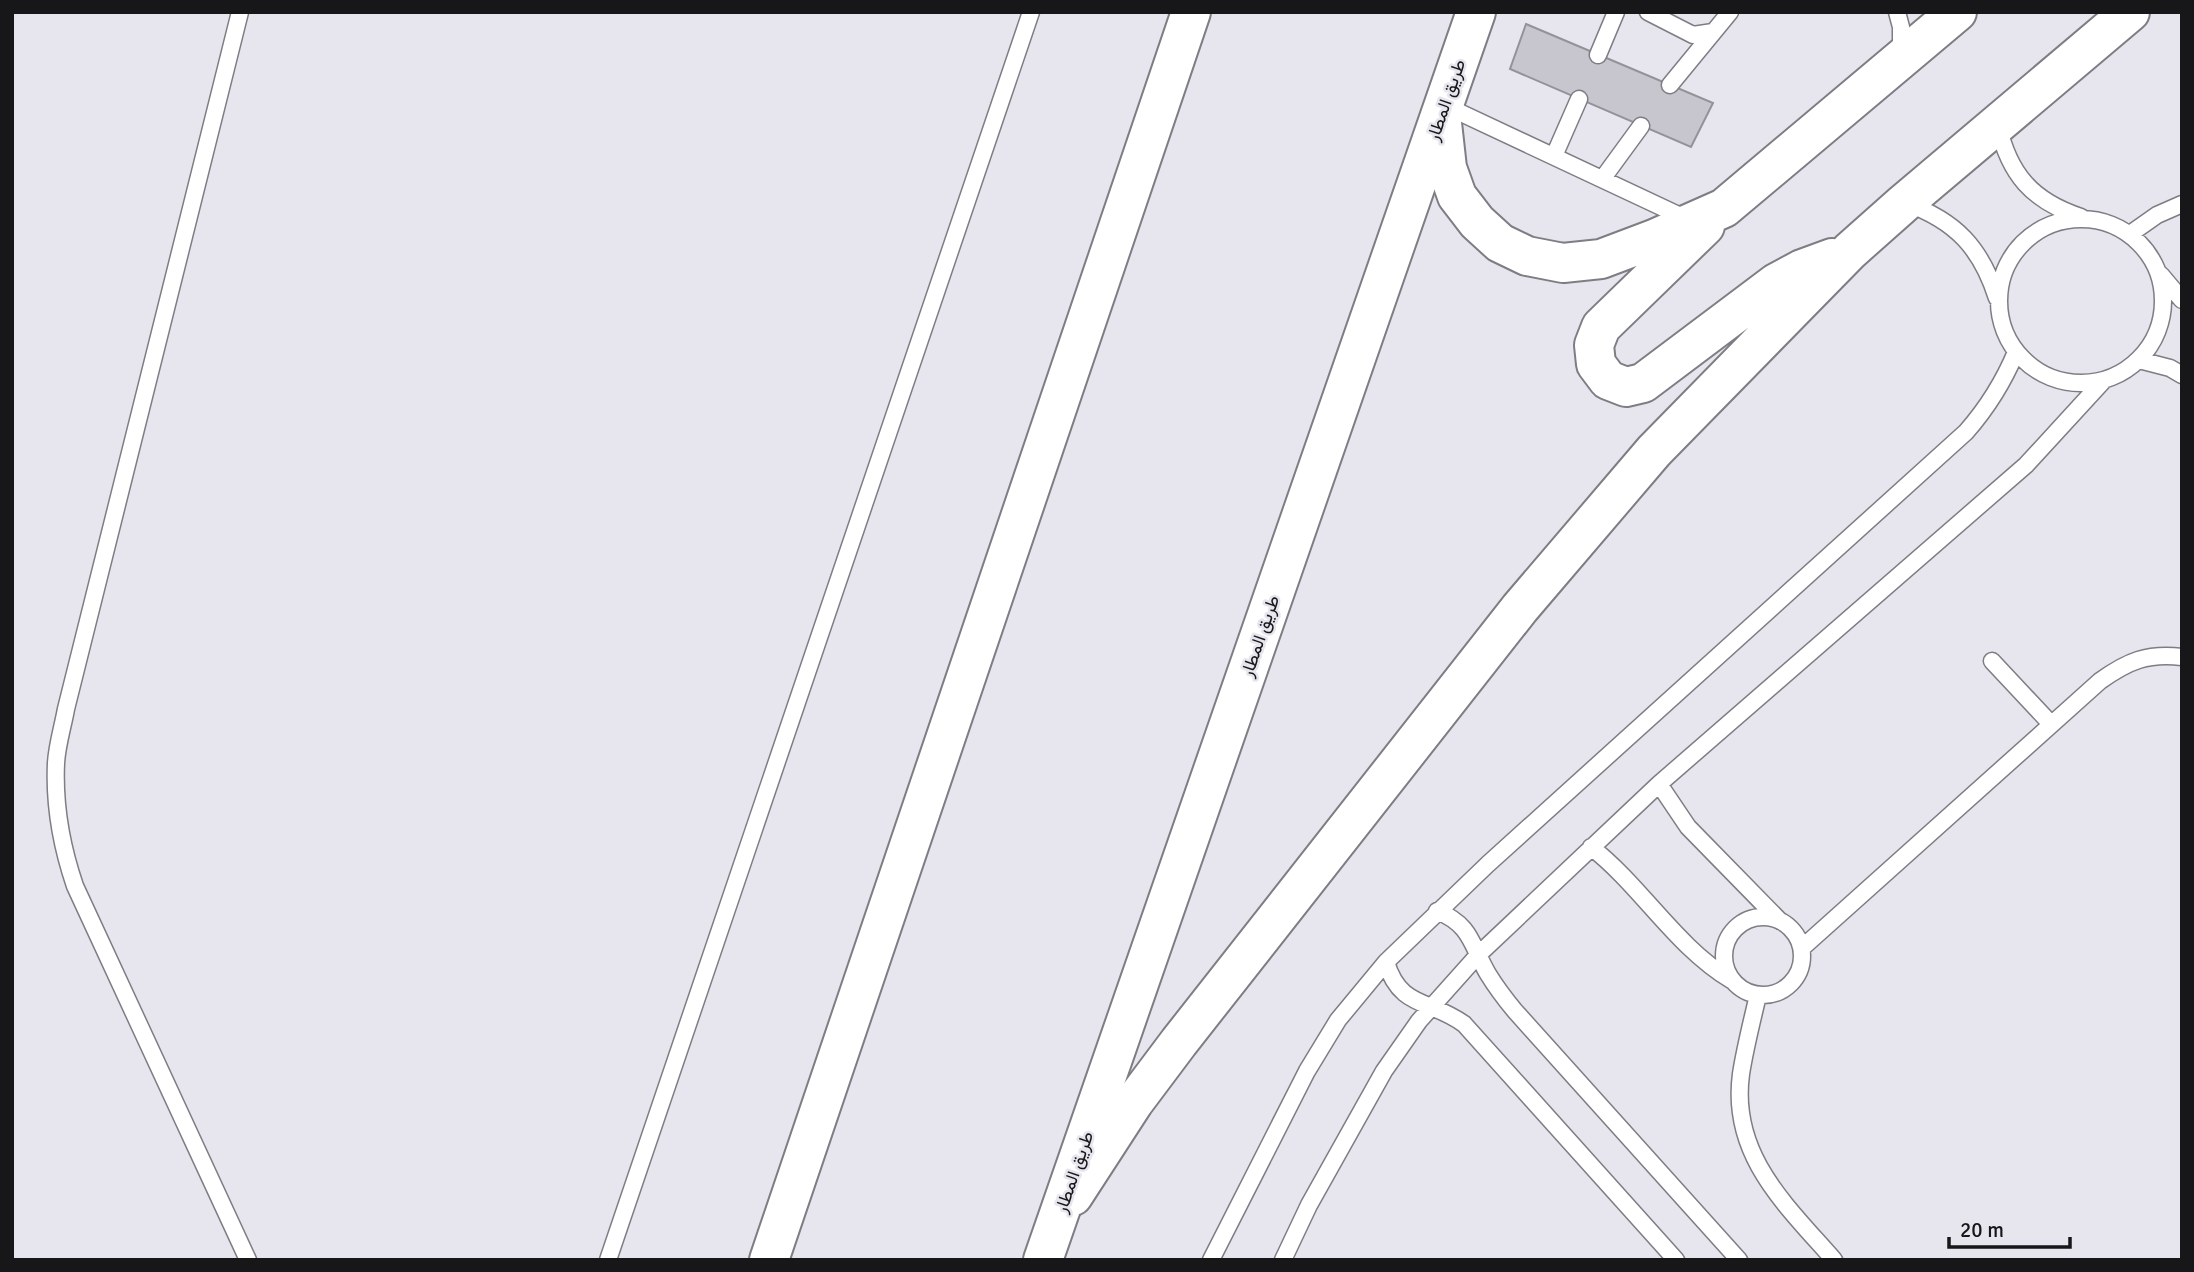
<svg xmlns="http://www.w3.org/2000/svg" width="2194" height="1272" viewBox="0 0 2194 1272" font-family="Signika,Vazirmatn,sans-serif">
<rect width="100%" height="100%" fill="#e7e5ed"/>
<path fill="#c7c5cd" stroke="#949299" stroke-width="2" d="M1526,24L1713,103L1691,147L1510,69Z"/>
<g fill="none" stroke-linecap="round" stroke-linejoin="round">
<defs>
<path id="service" d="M240,12L66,709C63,726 57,745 56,763C54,806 61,845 75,886L248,1260
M1648,12L1693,35L1713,32
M1897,12L1901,27V54
M1598,55L1616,12
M1670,85L1730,12
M1444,105L1689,220
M1998,125C2009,174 2032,201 2081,217
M1554,156L1579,99
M1603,178L1641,126
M1906,203C1956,221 1981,248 1997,298
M1999 301a82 82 0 1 1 164 0a82 82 0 1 1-164 0Z
M2130,234L2157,215L2182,204
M2161,275L2182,300
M2139,360L2170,368L2182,375
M1992,661L2051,724
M1659,784L1688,827L1780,921
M1591,847C1642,887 1675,946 1731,980
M1437,911C1472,925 1471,945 1488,974C1496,987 1505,999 1515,1011L1739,1260
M1724 956a39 39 0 1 1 78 0a39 39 0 1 1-78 0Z
M1802,948L2100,681C2128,661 2147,653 2182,657
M1386,962C1400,1009 1430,999 1464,1024L1676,1260
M1758,995C1752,1021 1745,1048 1741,1074C1730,1155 1786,1205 1834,1260
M608,1260L1031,12
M1211,1260L1307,1071L1338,1020L1386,962L1488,864L1966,432C1988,407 2003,383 2016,352
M1283,1260L1309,1205L1384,1071L1419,1021L1478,955L1659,784L2026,465L2104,380"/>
<path id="tertiary" d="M1441,114L1447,168L1457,196L1477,222L1500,243L1527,256L1563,263L1601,259L1654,239L1724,208L1957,12
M1705,226L1601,327L1594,345L1596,364L1608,380L1626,387L1643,383L1776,283L1802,269L1832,258
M1073,1196L1134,1102L1179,1042L1520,608L1654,451L1850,251L1904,203L2130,12"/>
<path id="primary" d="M769,1260L1191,12
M1043,1260L1476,12"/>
</defs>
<use href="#service" stroke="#7f7d84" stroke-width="19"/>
<use href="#tertiary" stroke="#7f7d84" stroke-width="42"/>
<use href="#primary" stroke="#7f7d84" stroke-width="42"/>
<use href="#service" stroke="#fff" stroke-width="16"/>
<use href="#tertiary" stroke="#fff" stroke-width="38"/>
<use href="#primary" stroke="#fff" stroke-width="38"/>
</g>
<g text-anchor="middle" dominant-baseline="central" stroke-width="5" stroke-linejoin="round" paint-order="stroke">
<g font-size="18" fill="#171719" stroke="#e7e5ed">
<text transform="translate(1446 100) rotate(-71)">طريق المطار</text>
<text transform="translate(1260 636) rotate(-71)">طريق المطار</text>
<text transform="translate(1074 1172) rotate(-71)">طريق المطار</text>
</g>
</g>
<rect width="2194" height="1272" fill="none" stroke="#171719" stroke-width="28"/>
<path d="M1949 1237v10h121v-10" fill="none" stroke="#171719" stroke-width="3.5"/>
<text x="1960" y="1237" font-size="21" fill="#171719" stroke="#e7e5ed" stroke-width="5" paint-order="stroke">20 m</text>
</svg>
